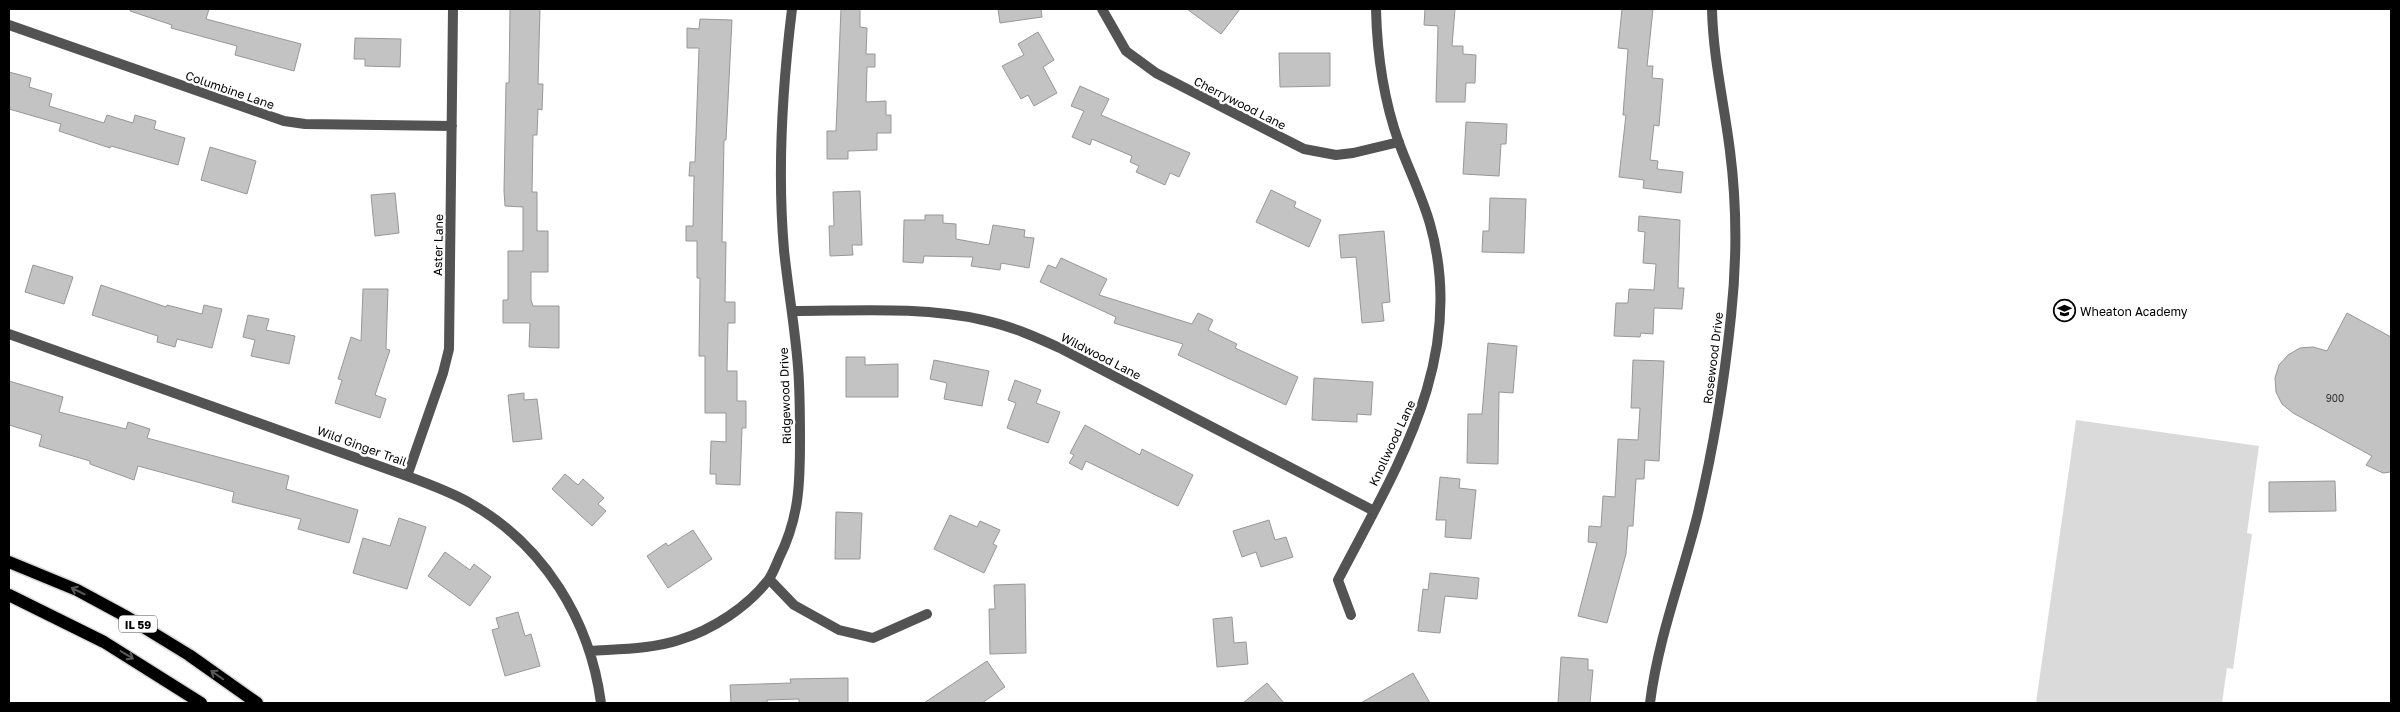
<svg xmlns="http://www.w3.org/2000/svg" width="2400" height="712" viewBox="0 0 2400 712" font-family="'Golos Text',sans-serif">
<rect width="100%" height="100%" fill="#fff"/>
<path fill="#dadada" d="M2076,420L2259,446L2247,533L2252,534L2233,669L2227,668L2222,703H2036Z"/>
<path fill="#c3c3c3" stroke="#979797" d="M131,9H209L206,19L301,44L294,71L235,55L237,46L171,28L172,25L130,11Z
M510,9H540L538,84H543L542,110L538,109L537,135H533L532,192H537V231H548V272H531V300L533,306H559V348L529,347L530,323H503V300H508V251H523V207L505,206L504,191L506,83H509Z
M841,9H860V27L867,28L866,54H875V67H867L866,102L886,101V115H891V133H877V150L848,151V159H827V131H836Z
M998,9H1041L1042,17L1000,23Z
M1187,9H1240L1221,34Z
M1425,9H1455L1452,46H1463V54L1476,55L1475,83H1466L1465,102H1436L1438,26L1424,25Z
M1622,9H1653L1647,66H1653L1652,78L1663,79L1659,126L1654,125L1650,160L1658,161L1657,169L1683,172L1681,193L1643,188L1644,180L1619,177L1626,115H1623L1628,49L1618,48Z
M700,19L732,20L726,140H724L722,242H726L725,302H735V323H728L727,371H737V401H746V428H742L740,485L716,484V474H710L711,441L726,442V413H705V356H699L700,278H697V241H686V226H693L694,176H689L690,162H695L699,48H687V28L699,29Z
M1038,32L1054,60L1043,67L1057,93L1034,106L1028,95L1021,99L1002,66L1024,55L1018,44Z
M355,38L401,39L400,67L365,66V59H354Z
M1279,53H1330V86L1280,87Z
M9,72L31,78L29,87L52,94L49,106L104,123L107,115L133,123L135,115L156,121L154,129L185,138L178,165L111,146L110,148L59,131L61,124L9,109Z
M1080,86L1109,99L1101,115L1190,153L1179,177L1170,173L1165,185L1136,172L1139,166L1130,162L1132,156L1092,139L1090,145L1072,137L1084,111L1071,106Z
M1466,122L1507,124L1506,144H1501L1499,176L1463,174Z
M210,147L256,161L247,194L201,180Z
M1271,190L1296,202L1294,207L1321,220L1309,247L1256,222Z
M860,191L862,245H852L853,255L830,256L829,226H834L833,192Z
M395,193L399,233L375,236L371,195Z
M1490,198L1526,199L1524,253L1482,252L1483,231H1489Z
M925,215H943V223L956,224V239L989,245L993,225L1025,230L1024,237L1034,238L1029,268L1001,263L1000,270L971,266L973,257L924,256L923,263L903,262L904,220H925Z
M1639,216L1680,220L1678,288H1684L1682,309L1654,308L1653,334L1641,333L1640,337L1614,336L1616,303H1628L1629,289L1654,290L1656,264L1643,263L1645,232L1638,231Z
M1384,231L1390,302L1382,303L1384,321L1362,323L1356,257L1341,258L1339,235Z
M1061,258L1107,279L1099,295L1192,324L1198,313L1213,320L1208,330L1237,344L1235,348L1298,377L1286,405L1178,355L1183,344L1114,323L1116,317L1040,282L1048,265L1056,268Z
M33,265L73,277L64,304L25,292Z
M101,285L166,307L167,305L202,314L204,305L222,309L212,348L177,339L175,347L157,342L158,336L92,315Z
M363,289H388L386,349L390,350L375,395L386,399L380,418L335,403L342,380L338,379L351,337L361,341Z
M2347,313L2391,337V472L2383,473L2366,465L2372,456L2293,413L2282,404L2276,392L2275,378L2279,365L2288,355L2300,348L2313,347L2327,351Z
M248,315L269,319L266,330L295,336L289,364L251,356L255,340L243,337Z
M1488,343L1517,346L1513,393L1499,392L1498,464L1467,463L1468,414H1482Z
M846,357H865V365L898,364V397H846Z
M934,360L989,371L982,406L944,399L947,383L930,379Z
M1633,360L1664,361L1659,461L1645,460L1644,479H1636L1633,526H1628L1626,554L1607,623L1578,616L1597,543L1588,542L1589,526L1601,527L1603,496L1615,497L1618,439L1638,440L1640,408H1631Z
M1314,378L1373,382L1371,415L1357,414V422L1312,420Z
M1015,380L1041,390L1036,403L1060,412L1048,443L1007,428L1016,403L1008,400Z
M9,381L63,397L59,412L126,429L128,422L150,429L147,438L289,476L286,489L358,510L349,543L298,529L301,519L232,502L234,492L138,466L134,480L90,464V461L39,446L42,435L9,425Z
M524,393V400L537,399L542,439L513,442L508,395Z
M1085,425L1140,455L1142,449L1193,475L1178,506L1086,461L1082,470L1069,463L1074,455L1070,453Z
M565,474L578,485L583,479L604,498L598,504L606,511L592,526L552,489Z
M1440,477L1460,479L1459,488L1476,490L1471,539L1445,537L1446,520H1436Z
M2335,481L2336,511L2269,512V482Z
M836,512L862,513L860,559H835Z
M950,515L977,527L980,521L1000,530L993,544L997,546L984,573L934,549Z
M399,518L426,527L407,589L353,573L363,538L390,546Z
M1269,520L1275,540L1286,537L1293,557L1261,567L1256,552L1242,557L1233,531Z
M693,530L712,559L668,588L647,556L666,543L668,546Z
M445,552L470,570L474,564L491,577L470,606L428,576Z
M1430,573L1479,578L1477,599L1445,596L1440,633L1418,631L1423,589L1428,590Z
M1025,584L1026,653L990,654L989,609H995L994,585Z
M518,612L525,636L531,634L540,666L505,676L492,630L499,628L496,618Z
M1232,617L1234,643L1246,642L1248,664L1217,667L1213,619Z
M1561,657L1588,659V670H1593L1590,703H1558Z
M987,661L1005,687L982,703H924Z
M1413,673L1430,703H1361Z
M848,678V703H799V699L767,700V703H731L730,685L791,683L790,679Z
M1267,683L1284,703H1243Z"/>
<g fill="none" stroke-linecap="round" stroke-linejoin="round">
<defs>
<path id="primary" d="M9,562L77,590L127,617L189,655L257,703
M9,595L104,642L201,703"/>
</defs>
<use href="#primary" stroke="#dbdbdb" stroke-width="15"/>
<path stroke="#535353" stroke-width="10" d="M1102,9L1126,51L1156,73L1304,149L1336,155L1353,153L1399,142
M9,25L284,121L305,124L452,126
M792,311C855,311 921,306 983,320C1011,326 1036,337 1062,349L1374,511
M9,334L407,476C429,484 451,492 470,503C544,545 590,620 601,703
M407,476L443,373L449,349L453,9
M769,579L794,605L839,630L873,638L927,614
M1351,615L1338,580C1397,466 1468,358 1430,224C1422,196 1409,170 1399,143C1384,101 1377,53 1376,9
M590,651C620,649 652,649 679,640C712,630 748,607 769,579C773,573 776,565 779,558C799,518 800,485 800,441C800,416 800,391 798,367C795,328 788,289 784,250C777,169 782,90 792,9
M1650,703C1658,639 1681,580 1697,517C1713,451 1724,384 1731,316C1737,261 1737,206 1730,151C1724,103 1713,57 1712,9"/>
<use href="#primary" stroke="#000" stroke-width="12"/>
</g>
<defs><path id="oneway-shaft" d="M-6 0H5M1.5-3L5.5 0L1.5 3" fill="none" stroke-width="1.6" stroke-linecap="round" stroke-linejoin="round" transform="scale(1.25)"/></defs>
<g stroke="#595959">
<use href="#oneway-shaft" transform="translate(78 591) rotate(-154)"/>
<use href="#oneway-shaft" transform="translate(127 655) rotate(31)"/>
<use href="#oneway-shaft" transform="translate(217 675) rotate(-145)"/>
</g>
<defs>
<symbol id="school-ring" viewBox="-11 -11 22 22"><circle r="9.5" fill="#fff" stroke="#000" stroke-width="1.5"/><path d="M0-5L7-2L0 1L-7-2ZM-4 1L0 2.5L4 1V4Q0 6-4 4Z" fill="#000"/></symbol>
</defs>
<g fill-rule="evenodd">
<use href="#school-ring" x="2052" y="298" width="25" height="25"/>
</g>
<g text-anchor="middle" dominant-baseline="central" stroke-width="5" stroke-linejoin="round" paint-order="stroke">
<g font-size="10" fill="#313131">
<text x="2335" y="398">900</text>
</g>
<rect fill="#fff" stroke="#4c4c4c" stroke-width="1" x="119" y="615.5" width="38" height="17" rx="4"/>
<g font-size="11" font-weight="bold" fill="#000">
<text x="138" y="624">IL 59</text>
</g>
<g font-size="12" fill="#000" stroke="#fff">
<text transform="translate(230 90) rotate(19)">Columbine Lane</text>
<text transform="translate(1240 103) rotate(27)">Cherrywood Lane</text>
<text transform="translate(438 245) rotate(-89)">Aster Lane</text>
<text transform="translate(1101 356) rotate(27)">Wildwood Lane</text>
<text transform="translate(1713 358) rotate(-83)">Rosewood Drive</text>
<text transform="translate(785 396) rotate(-92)">Ridgewood Drive</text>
<text transform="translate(1392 443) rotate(-65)">Knollwood Lane</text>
<text transform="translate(362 446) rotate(20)">Wild Ginger Trail</text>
</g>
<g font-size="12" fill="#000" stroke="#fff" text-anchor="start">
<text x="2080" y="311">Wheaton Academy</text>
</g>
</g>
<rect width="2400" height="712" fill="none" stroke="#000000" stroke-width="20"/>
</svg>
